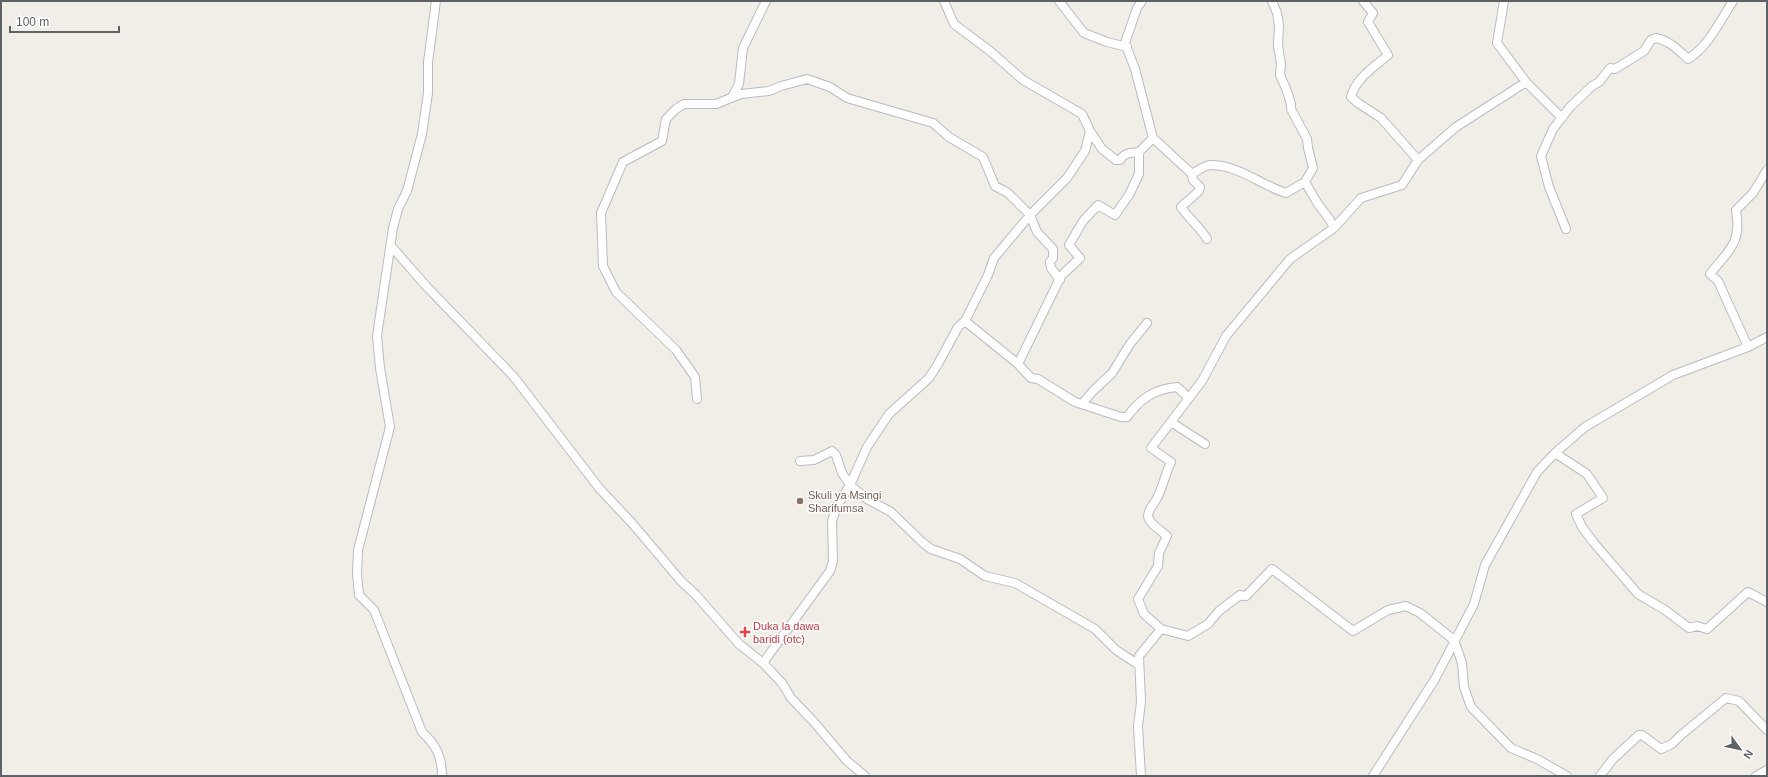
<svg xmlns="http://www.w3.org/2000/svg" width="1768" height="777" viewBox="0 0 1768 777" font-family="Helvetica,sans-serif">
<rect width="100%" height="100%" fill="#f0eee6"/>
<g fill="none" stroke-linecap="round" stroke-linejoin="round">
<defs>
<path id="minor" d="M436,1L428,62V93L422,134L407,191L398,209L393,228L377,336L380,368L390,427L358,550L357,574L359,595L374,610L422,732C436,745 442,756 442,776
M944,1L954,24L990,51L1023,80L1082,114L1090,131L1085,151L1067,178L1030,215L994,258L988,275L965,321L1018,364
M1059,1L1084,33L1107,42L1127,47
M1142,1L1137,8L1125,43L1135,69L1153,138L1192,174L1193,180L1200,187L1199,191L1181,207C1189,219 1200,227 1207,239
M1272,1L1277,13L1279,25L1278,46L1281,64L1280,75L1287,91L1291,104V109L1307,139L1308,148L1313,168L1305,182
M1363,1L1373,13L1368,22L1388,55C1374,67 1355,79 1351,97L1358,103L1381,118L1418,160
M1504,1L1497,43L1526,82
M732,97L739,84L743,48L766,1
M1090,131L1102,149L1116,160H1120C1125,152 1131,153 1139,152
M1153,138L1139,152V174L1129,195L1115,215L1098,205L1083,221L1069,245L1080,258L1061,276L1018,364L1031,378L1038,379L1075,402L1121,417H1127C1140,399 1154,389 1177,387L1188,397
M1192,174C1197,171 1205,165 1211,165C1238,165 1261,185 1286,193L1305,182L1318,204L1330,220L1334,228
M1566,229L1549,187L1541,156L1553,129L1570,107L1592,86L1599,82L1610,68L1615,69L1644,51L1651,40L1656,38C1669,40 1678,50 1688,59C1708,47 1720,21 1733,1
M391,246L427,287L514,377L599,488L631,522L681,581L696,595L739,644L763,663L782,683L791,698L813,721L847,761L865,776
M1748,347L1718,281L1710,274C1729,250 1742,243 1736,210L1753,193L1767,170
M697,399L695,377L676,350L616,292L603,266L601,213L623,162L662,141L666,119L676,109L684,104H716L741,94L769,91L781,86L807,79L830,87L847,98L933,123L949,137L983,157L995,186L1008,193L1030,215L1037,232L1053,249V258L1050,262L1051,268L1060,280
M1082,404L1093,391L1112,373L1130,344L1147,323
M1171,422L1205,444
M1555,453L1587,474L1603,498L1576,514L1582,527L1594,543L1638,594L1665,610L1689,628L1697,626L1707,629L1748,592L1767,602
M800,461L814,460L832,451L836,455L842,473L850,485L867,499L891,512L922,542L931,549L960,559L985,576L1015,583L1095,629L1116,650L1139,665
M1161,629L1144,614L1138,599L1158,566L1159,553L1167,536C1162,531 1149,524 1148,516C1148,510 1153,505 1156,500C1163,488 1165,474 1171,462L1151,448L1202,381L1226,336L1290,259L1334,228L1361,198L1402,185L1418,160L1456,127L1526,82L1562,118
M763,663L830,571L833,561L832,521L837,506L850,485L867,447L889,414L929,378L938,364L958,327L965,321
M1141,776L1138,726L1141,702L1139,656L1161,629L1188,636L1208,624L1219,611L1240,595L1246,596L1272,569L1353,631L1388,610L1406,606L1420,613L1454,640L1462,663L1464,687L1471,707L1511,748L1537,759L1567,776
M1373,776L1435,679L1474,604L1485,565L1537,472L1555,453L1585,427L1673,375L1748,347L1767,337
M1600,776L1613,759L1639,735H1642L1661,749L1672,744L1681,735L1726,698L1739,701L1767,730
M1756,776L1767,770"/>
</defs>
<use href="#minor" stroke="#b8bcc0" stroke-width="10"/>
<use href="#minor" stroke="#fff" stroke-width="8"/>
</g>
<circle fill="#8d6e63" stroke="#fff" stroke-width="1.5" cx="800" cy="501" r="4"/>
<path fill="#e0444e" stroke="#fff" stroke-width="1.5" d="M743 626h4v4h4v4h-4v4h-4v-4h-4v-4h4z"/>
<g text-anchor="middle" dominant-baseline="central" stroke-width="3" stroke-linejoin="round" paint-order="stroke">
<g font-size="11" fill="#785e54" stroke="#fff" text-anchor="start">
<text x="808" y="495">Skuli ya Msingi<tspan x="808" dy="13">Sharifumsa</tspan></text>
</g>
<g font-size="11" fill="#be3a42" stroke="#fff" text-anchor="start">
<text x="753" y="626">Duka la dawa<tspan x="753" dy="13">baridi (otc)</tspan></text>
</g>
</g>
<rect width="1768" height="777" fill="none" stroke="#5d6267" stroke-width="4"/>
<g transform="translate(1740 749) rotate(123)" stroke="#ffffff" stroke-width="3" paint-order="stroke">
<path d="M0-3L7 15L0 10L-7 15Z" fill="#5d6267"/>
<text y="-6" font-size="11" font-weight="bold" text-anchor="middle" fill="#5d6267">N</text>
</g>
<path d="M10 26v6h109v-6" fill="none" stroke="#5d6267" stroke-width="2"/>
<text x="16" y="26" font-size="12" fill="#5d6267" stroke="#ffffff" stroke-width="3" paint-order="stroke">100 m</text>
</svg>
